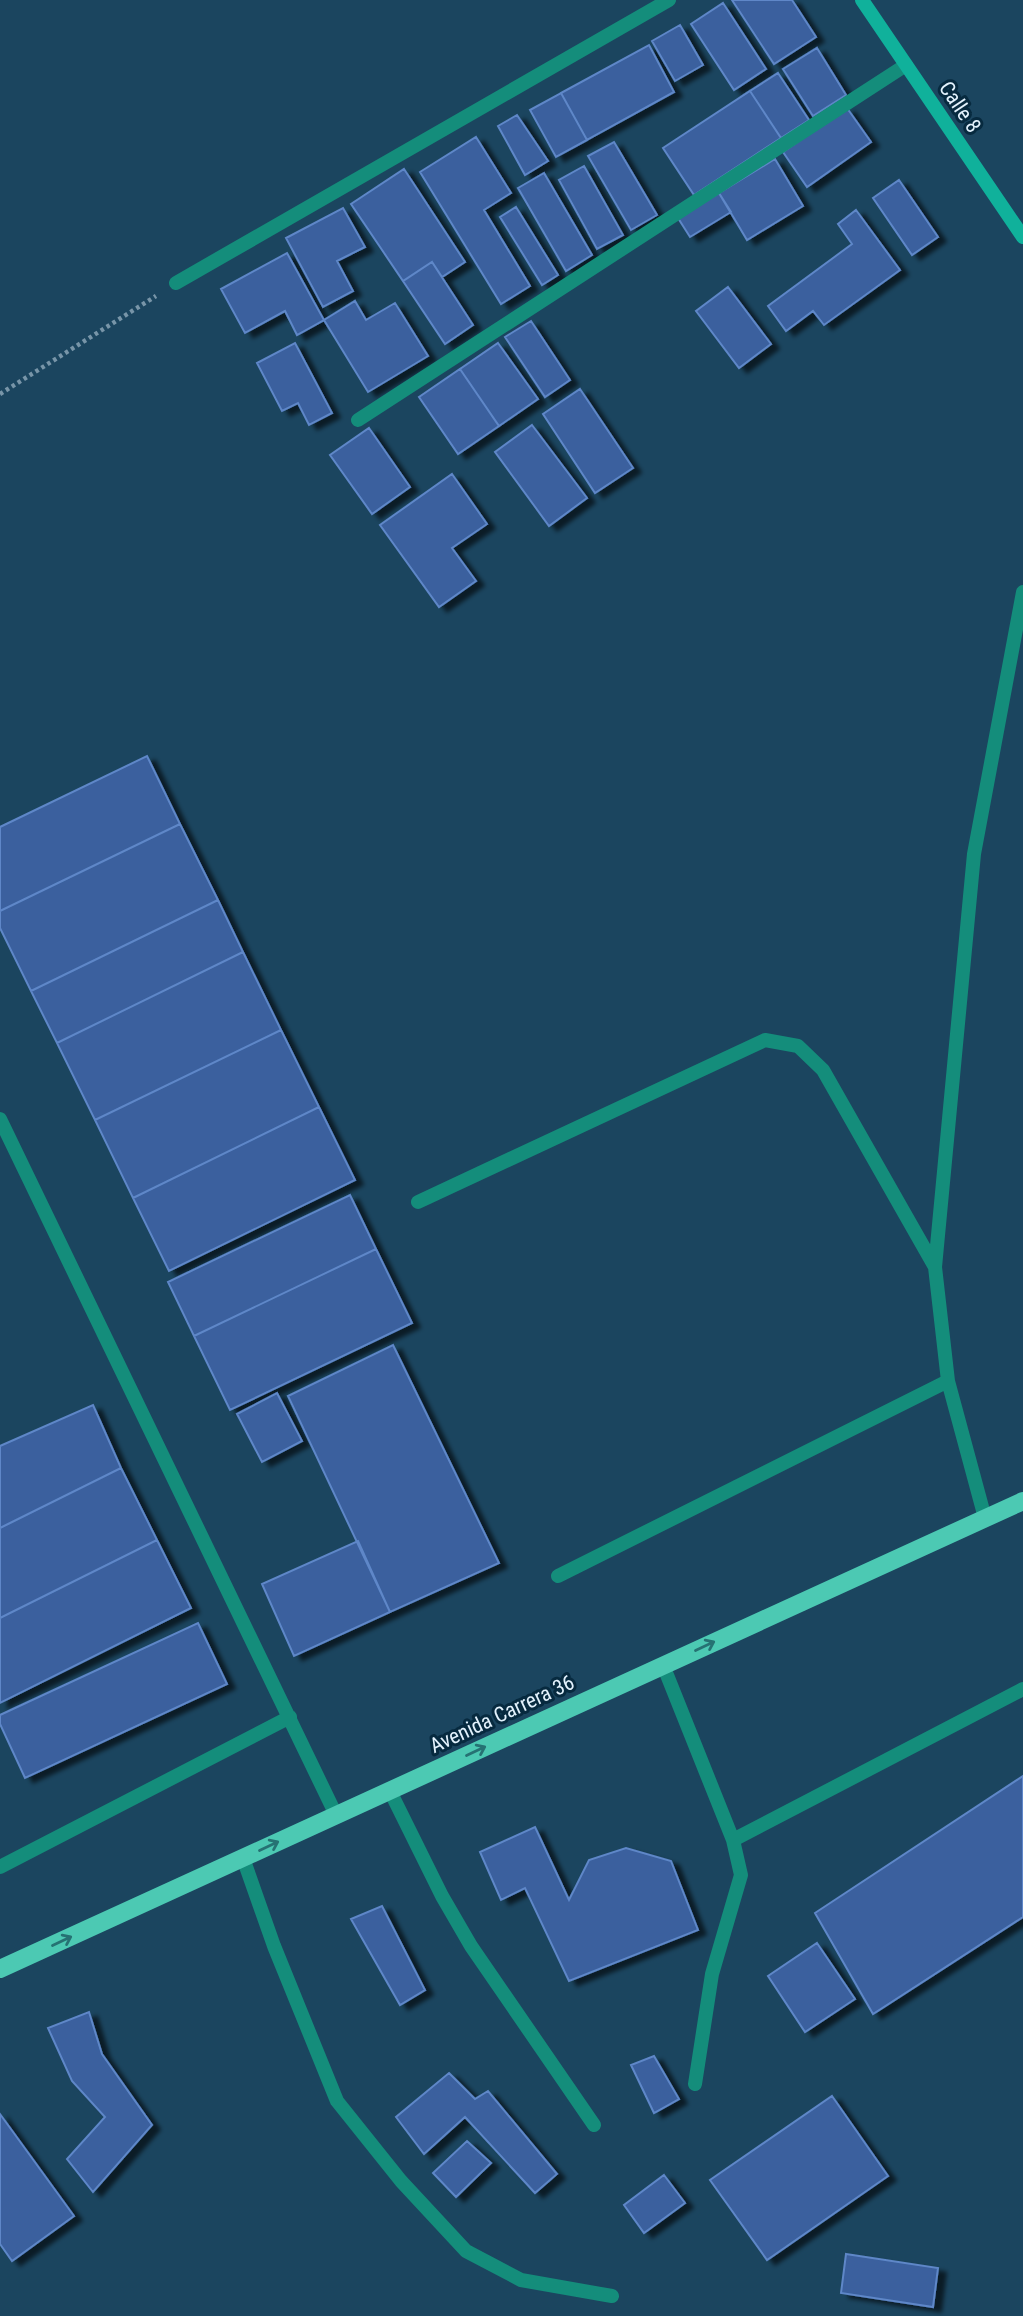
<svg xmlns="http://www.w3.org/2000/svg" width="1023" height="2316" viewBox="0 0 1023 2316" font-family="'Roboto Condensed',sans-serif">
<defs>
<filter id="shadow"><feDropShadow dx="8" dy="4.5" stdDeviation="2" flood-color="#0009"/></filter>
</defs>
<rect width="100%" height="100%" fill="#1b455f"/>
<path fill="#3a609e" stroke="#5e87c8" stroke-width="2" filter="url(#shadow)" d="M732,0H792L816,37L774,64Z
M723,3L766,69L734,90L691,24Z
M680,25L703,65L675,81L652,41Z
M649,45L674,92L587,140L561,93Z
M817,48L846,95L813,116L783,69Z
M778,73L809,120L781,138L750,91Z
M750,91L781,138L694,195L663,148Z
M561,93L587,140L556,157L530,110Z
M847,108L871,142L807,187L783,152Z
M517,115L548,161L525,175L498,126Z
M476,137L511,193L484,210L530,286L501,304L420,172Z
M614,142L657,215L631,230L588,156Z
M775,159L803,206L747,240L719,193Z
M584,166L623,235L597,249L559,180Z
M404,169L465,262L442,277L432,262L403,281L351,204Z
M544,173L592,255L566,271L518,188Z
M899,180L938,237L912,255L873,198Z
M719,193L731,212L690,237L678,218Z
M516,207L558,275L542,285L500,217Z
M343,208L365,247L337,261L353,291L323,307L286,238Z
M856,210L900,270L824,325L813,311L786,331L768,306L852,244L838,224Z
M287,253L324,320L297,335L285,311L245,333L221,289Z
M432,262L473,325L445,344L403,281Z
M728,287L771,344L739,368L696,311Z
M355,301L366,320L395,303L428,356L368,392L324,320Z
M531,321L570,380L545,397L505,337Z
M295,343L332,413L309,425L298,403L282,411L257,363Z
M498,343L538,399L499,426L460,369Z
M460,369L499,426L458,454L419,397Z
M580,389L633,468L595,493L543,414Z
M532,425L587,498L549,526L495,452Z
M369,428L410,487L372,514L330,455Z
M452,474L487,524L452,548L476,581L439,607L380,525Z
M147,756L180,824L0,911V827Z
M180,824L218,900L31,991L0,928V911Z
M218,900L243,952L57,1043L31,991Z
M243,952L281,1030L95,1120L57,1043Z
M281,1030L319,1107L133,1198L95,1120Z
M319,1107L355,1180L169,1271L133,1198Z
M350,1195L376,1249L194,1336L168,1282Z
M376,1249L412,1323L230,1410L194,1336Z
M393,1345L499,1563L390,1612L288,1396Z
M277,1393L302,1441L262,1462L237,1414Z
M93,1405L121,1468L0,1528V1446Z
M121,1468L157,1540L0,1618V1528Z
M157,1540L191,1608L0,1703V1618Z
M358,1541L390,1612L294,1656L262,1584Z
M198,1623L227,1684L25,1778L0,1724V1715Z
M1023,1776V1917L873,2014L815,1913Z
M535,1827L569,1900L589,1860L626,1848L671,1861L698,1930L569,1981L525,1888L501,1900L480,1852Z
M382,1906L425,1990L400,2005L351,1919Z
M817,1943L855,1999L805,2032L768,1976Z
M89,2012L102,2054L152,2125L93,2192L67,2159L105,2117L72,2081L48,2028Z
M654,2056L679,2099L654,2113L631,2065Z
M449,2073L475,2099L488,2091L557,2174L535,2193L465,2117L424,2154L396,2117Z
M832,2096L888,2176L767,2260L710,2180Z
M0,2114L74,2216L12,2261L0,2244Z
M467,2141L491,2163L456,2197L433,2173Z
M664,2175L685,2203L644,2233L624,2205Z
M846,2254L938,2268L933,2307L841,2293Z"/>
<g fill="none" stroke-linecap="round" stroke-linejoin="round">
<path stroke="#7895a8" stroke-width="4.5" stroke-dasharray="3.5 3.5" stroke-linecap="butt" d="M0,394L156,296"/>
<path stroke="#148d7b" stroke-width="14" d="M0,1119L336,1815
M418,1202L765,1040L798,1046L823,1070L935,1267
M985,1518L948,1381L935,1267L974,854L1023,592
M558,1576L948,1381
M663,1665L733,1840L741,1875L712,1974L695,2084
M390,1791L442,1896L471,1946L594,2125
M733,1840L1023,1689
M0,1867L290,1717"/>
<path stroke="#148d7b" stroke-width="14" d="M176,283L669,0
M358,420L906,65
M243,1858L274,1946L337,2101L401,2181L466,2251L521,2280L612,2296"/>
<path stroke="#10b19b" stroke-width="14" d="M862,0L1023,237"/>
<path stroke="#4cc9b3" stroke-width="18" d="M0,1969L1023,1501"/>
</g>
<defs><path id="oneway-shaft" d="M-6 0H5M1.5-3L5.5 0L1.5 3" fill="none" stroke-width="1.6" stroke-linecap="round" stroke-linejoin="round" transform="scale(1.75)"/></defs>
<g stroke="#267273">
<use href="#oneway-shaft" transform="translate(705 1646) rotate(-25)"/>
<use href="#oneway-shaft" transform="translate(476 1751) rotate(-25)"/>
<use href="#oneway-shaft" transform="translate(269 1846) rotate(-25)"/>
<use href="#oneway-shaft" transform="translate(62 1941) rotate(-25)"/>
</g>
<g text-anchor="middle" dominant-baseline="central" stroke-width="6" stroke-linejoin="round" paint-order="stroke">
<g font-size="21" fill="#e3f2fd" stroke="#072a3f">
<text transform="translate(960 107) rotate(56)">Calle 8</text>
<text transform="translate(502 1714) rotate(-25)">Avenida Carrera 36</text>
</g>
</g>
</svg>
